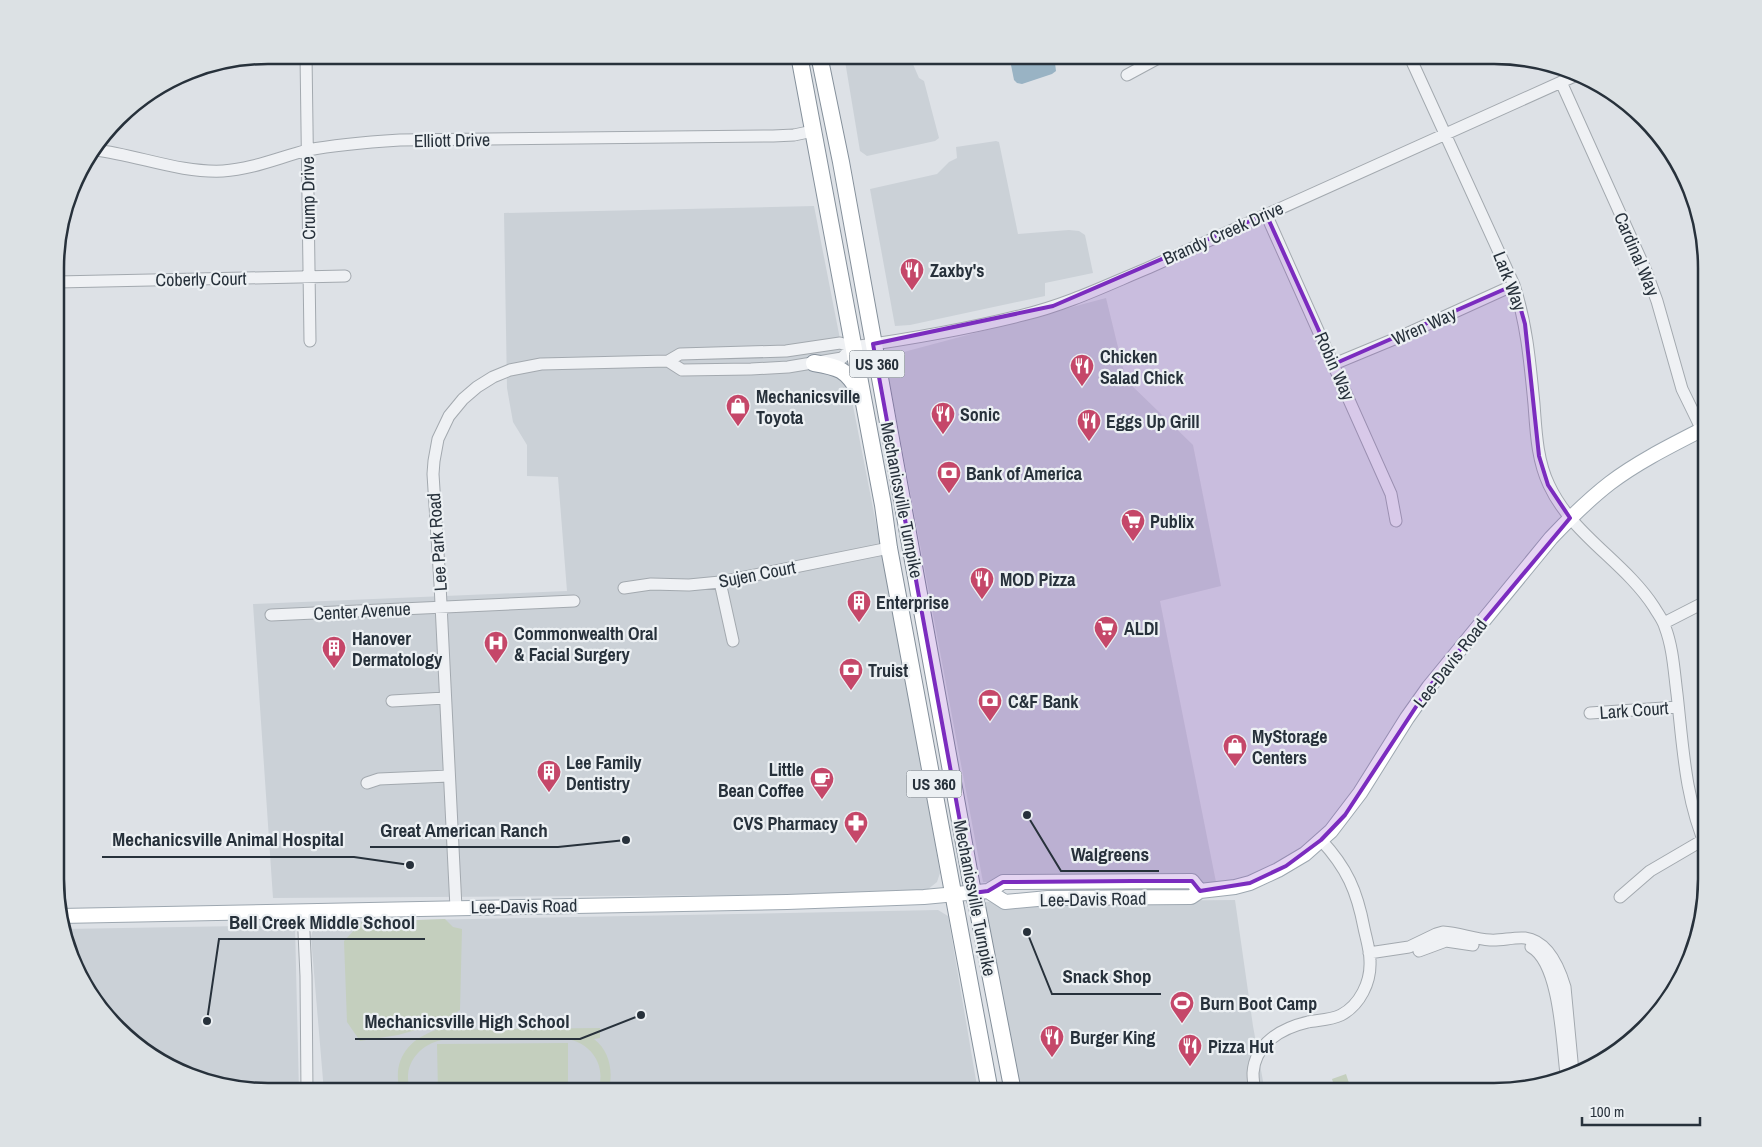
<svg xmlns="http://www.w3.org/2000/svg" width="1762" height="1147" viewBox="0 0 1762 1147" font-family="'Archivo Narrow',sans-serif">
<rect width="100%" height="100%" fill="#dde1e6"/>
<path fill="#cbd1d7" d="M844,55H909L919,78L924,81L939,138L935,141L867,156L860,151Z
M996,141L999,142L1018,234L1069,230L1079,231L1085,235L1093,273L1045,283V296L910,325L895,326L870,189L937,174L949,162L957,158L956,147Z
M814,206L914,718L940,873L937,882L927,890L785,895L273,898L253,604L567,591L558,477L527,476V445L513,422L507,388L504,213Z
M1106,298L1126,380L1193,445L1221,586L1160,601L1216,882L1176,887L1068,880L983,882L885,357Z
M1235,900L1253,1026L1265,1092H1021L984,902Z
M938,910L948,916L978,1092H324L311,937L313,929L320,922Z
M295,925L299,1092H267L200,1081L149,1056L84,986L64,929Z"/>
<path fill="#c4cfbe" d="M445,919L453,927L462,929L460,1010L437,1024L398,1035L360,1041L347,1022L344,941L362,922Z
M600,1028V1038L594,1039C610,1051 614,1073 608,1092H597C608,1068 592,1042 566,1039L442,1040C417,1045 401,1068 411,1092H400C392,1061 407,1040 436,1030Z
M568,1043V1092H438L437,1044Z
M1346,1074L1352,1092H1336L1332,1079Z"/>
<path fill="#99b3c4" d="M1009,55H1054L1056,71L1052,74L1022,84L1017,83L1014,80Z"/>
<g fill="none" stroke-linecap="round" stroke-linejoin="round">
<defs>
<path id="minor" d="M306,55L310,341
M1409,55L1514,285C1527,325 1530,363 1534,404C1536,431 1537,460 1549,485C1572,535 1625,562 1654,607C1658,614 1663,620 1665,627C1673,648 1674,671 1677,694C1683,747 1685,799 1707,849
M1127,75L1164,55
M1561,82L1646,271L1657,301L1682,389L1702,430
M95,150C138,155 179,173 223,171C253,169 280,157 308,150C339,144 369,142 400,140L773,136L794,135L813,131
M1266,214L1391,494L1396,521
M57,282L345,276
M668,361L682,370L751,369L788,367L842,358L853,347
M1334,364L1404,335L1514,285
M720,582L733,641
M624,588L651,584L689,585L720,582L889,548
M271,615L574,601
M1664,623L1707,601
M392,701L445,698
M1590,713L1678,707
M367,783L379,779L449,776
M1620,897L1650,871L1703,840
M456,908L440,584L433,474L434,461L438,439L449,416L463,399L477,387L493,377L510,370L541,364L668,361L680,354L786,351L840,343L853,347C910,339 967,329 1023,315C1066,305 1107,285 1148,268L1579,74
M303,911L306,976L307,1092
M1531,947C1560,963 1562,1043 1566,1074
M1419,951L1446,941L1473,945
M1369,953L1409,947L1436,934L1443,932C1459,933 1474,939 1490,940C1501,941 1513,937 1525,938C1548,941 1559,967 1565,987L1573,1072
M1255,1092C1254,1086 1253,1079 1253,1073C1255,1043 1282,1028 1308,1022C1318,1020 1331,1020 1341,1015C1360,1005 1371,982 1370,961C1370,950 1366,938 1364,928C1357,891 1347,868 1321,840"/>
<path id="major" d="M988,891L1005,902L1048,898L1191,897L1200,891L1235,887L1250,883L1278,870L1305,854L1331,831L1360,793L1407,718L1429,687L1551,538C1569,519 1588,500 1610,483C1639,461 1674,444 1707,427
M60,916L787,902L924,897L988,891L1003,882L1192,881L1200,891"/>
<path id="highway" d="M799,55L883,505L889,548L990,1092
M819,55L841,162L973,893L977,906L1013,1092
M814,363C838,367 847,369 859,392"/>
</defs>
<use href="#minor" stroke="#a3a9af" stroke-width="13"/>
<use href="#major" stroke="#9da7b0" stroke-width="16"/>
<use href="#highway" stroke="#85909b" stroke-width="18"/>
<use href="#minor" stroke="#eff1f4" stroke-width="11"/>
<use href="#major" stroke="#fff" stroke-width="14"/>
<use href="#highway" stroke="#fff" stroke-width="16"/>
</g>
<path fill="#7b2cbf" fill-opacity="0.2" stroke="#7b2cbf" stroke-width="4" stroke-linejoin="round" d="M1266,214L1334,364L1514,285L1525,324L1539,456L1548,485L1570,518L1429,687L1345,815L1321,840L1286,866L1250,883L1200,891L1192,881H1132L1003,882L988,891L973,893L873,344L1053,306Z"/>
<defs>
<symbol id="restaurant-pin" viewBox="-11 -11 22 30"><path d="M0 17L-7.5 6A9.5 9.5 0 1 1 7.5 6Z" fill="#c54769" stroke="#ecf0f3"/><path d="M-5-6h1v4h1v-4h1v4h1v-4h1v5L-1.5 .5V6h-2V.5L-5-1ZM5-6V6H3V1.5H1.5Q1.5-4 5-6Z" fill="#fff"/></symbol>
<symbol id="shop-pin" viewBox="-11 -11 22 30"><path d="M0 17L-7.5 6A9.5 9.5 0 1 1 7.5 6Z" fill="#c54769" stroke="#ecf0f3"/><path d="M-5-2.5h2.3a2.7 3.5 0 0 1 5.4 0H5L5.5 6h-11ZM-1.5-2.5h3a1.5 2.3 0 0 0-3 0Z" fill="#fff"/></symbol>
<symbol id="bank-pin" viewBox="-11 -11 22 30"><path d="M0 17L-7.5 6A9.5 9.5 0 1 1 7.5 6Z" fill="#c54769" stroke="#ecf0f3"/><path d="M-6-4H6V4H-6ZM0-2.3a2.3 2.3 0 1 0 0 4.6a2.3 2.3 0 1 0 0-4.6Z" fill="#fff"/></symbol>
<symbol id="supermarket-pin" viewBox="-11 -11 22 30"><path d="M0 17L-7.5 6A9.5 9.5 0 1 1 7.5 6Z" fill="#c54769" stroke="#ecf0f3"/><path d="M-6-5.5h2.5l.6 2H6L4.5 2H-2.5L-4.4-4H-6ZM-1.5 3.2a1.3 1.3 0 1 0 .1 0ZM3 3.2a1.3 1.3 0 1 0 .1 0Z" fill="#fff"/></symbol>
<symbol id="building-pin" viewBox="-11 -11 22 30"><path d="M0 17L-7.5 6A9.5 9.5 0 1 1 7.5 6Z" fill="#c54769" stroke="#ecf0f3"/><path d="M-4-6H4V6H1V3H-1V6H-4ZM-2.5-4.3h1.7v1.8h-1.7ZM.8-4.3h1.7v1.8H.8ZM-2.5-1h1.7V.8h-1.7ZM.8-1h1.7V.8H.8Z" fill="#fff"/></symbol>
<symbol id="hospital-pin" viewBox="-11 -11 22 30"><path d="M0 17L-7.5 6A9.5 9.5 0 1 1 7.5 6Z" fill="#c54769" stroke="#ecf0f3"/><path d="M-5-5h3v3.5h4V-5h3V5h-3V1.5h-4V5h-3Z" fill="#fff"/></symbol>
<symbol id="cafe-pin" viewBox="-11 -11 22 30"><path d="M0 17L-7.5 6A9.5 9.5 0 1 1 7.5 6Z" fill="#c54769" stroke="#ecf0f3"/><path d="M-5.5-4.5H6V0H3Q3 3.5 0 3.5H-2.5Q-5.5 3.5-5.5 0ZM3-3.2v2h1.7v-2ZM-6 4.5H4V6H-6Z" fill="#fff"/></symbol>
<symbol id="pharmacy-pin" viewBox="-11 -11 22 30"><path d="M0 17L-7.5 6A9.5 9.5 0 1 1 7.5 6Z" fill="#c54769" stroke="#ecf0f3"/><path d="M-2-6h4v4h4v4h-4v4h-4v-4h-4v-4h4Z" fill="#fff"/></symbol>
<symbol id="stadium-pin" viewBox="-11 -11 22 30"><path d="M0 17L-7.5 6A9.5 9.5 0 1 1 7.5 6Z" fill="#c54769" stroke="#ecf0f3"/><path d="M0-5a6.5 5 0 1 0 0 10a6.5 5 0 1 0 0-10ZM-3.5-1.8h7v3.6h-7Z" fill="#fff"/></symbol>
</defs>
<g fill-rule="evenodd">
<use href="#restaurant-pin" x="898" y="256" width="28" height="38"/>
<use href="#restaurant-pin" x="1068" y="352" width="28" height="38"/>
<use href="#shop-pin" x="724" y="392" width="28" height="38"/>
<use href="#restaurant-pin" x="929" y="400" width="28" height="38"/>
<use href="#restaurant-pin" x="1075" y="407" width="28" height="38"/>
<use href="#bank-pin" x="935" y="459" width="28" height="38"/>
<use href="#supermarket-pin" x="1119" y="507" width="28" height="38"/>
<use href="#restaurant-pin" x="968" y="565" width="28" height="38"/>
<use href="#building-pin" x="845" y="588" width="28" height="38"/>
<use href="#supermarket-pin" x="1092" y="614" width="28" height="38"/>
<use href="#hospital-pin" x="482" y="629" width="28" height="38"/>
<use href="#building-pin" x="320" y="634" width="28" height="38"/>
<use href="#bank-pin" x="837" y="656" width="28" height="38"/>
<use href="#bank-pin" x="976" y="687" width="28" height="38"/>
<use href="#shop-pin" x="1221" y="732" width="28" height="38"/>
<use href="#building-pin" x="535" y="758" width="28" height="38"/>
<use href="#cafe-pin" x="808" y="765" width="28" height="38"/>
<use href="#pharmacy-pin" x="842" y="809" width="28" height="38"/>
<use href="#stadium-pin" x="1168" y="989" width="28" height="38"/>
<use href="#restaurant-pin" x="1038" y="1023" width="28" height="38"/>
<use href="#restaurant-pin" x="1176" y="1032" width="28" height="38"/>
</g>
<g text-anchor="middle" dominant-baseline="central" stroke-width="4.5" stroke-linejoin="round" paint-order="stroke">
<g fill="#ecf0f3" stroke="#626a72" stroke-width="1">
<rect x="849.5" y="350.5" width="55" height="27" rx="4"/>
<rect x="906.5" y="770.5" width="55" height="27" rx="4"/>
</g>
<g font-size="16" font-weight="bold" fill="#27313b">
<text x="877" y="364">US 360</text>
<text x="934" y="784">US 360</text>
</g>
<g font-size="18" fill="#27313b" stroke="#ecf0f3">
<text transform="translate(452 140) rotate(-1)">Elliott Drive</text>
<text transform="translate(308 198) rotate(-91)">Crump Drive</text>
<text transform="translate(1223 233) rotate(-24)">Brandy Creek Drive</text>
<text transform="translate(1637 254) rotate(67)">Cardinal Way</text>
<text transform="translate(201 279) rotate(-1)">Coberly Court</text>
<text transform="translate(1510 281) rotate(69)">Lark Way</text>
<text transform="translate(1424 326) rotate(-24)">Wren Way</text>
<text transform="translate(1335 366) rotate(66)">Robin Way</text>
<text transform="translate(902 500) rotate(79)">Mechanicsville Turnpike</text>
<text transform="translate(437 542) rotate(-94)">Lee Park Road</text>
<text transform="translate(757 574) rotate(-11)">Sujen Court</text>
<text transform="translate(362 611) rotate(-3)">Center Avenue</text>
<text transform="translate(1450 663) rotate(-52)">Lee-Davis Road</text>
<text transform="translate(1634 710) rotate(-4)">Lark Court</text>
<text transform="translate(975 898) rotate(79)">Mechanicsville Turnpike</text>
<text transform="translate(1093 899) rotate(-1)">Lee-Davis Road</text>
<text transform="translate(524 906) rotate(-1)">Lee-Davis Road</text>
</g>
<g font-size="18" font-weight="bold" fill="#27313b" stroke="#ecf0f3" text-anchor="start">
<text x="930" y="270">Zaxby's</text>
<text x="1100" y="356">Chicken<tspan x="1100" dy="21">Salad Chick</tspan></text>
<text x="756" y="396">Mechanicsville<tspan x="756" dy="21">Toyota</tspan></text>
<text x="960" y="414">Sonic</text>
<text x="1106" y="421">Eggs Up Grill</text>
<text x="966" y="473">Bank of America</text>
<text x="1150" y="521">Publix</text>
<text x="1000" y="579">MOD Pizza</text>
<text x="876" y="602">Enterprise</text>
<text x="1124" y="628">ALDI</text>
<text x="514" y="633">Commonwealth Oral<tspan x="514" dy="21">&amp; Facial Surgery</tspan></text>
<text x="352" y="638">Hanover<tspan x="352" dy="21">Dermatology</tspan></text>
<text x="868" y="670">Truist</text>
<text x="1008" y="701">C&amp;F Bank</text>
<text x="1252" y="736">MyStorage<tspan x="1252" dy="21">Centers</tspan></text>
<text x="566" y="762">Lee Family<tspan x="566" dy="21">Dentistry</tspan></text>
<text x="804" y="769" text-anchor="end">Little<tspan x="804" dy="21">Bean Coffee</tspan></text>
<text x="838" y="823" text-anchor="end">CVS Pharmacy</text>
<text x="1200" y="1003">Burn Boot Camp</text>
<text x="1070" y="1037">Burger King</text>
<text x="1208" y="1046">Pizza Hut</text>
</g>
</g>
<path d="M0 0H1762V1147H0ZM268 64H1494A204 204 0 0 1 1698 268V879A204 204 0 0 1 1494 1083H268A204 204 0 0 1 64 879V268A204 204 0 0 1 268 64Z" fill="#dce1e4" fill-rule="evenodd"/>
<path fill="none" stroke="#27313b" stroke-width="2.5" d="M268 64H1494A204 204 0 0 1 1698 268V879A204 204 0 0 1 1494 1083H268A204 204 0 0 1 64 879V268A204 204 0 0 1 268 64Z"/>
<path fill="none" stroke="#27313b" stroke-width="2" d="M626 840L558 847H370M410 865L354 857H102M1027 815L1061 871H1159M207 1021L219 939H425M1027 932L1052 994H1161M641 1015L580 1039H355"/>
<g fill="#27313b" stroke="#ecf0f3" stroke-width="2">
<circle cx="626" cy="840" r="5"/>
<circle cx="410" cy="865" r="5"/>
<circle cx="1027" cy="815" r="5"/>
<circle cx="207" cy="1021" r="5"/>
<circle cx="1027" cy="932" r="5"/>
<circle cx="641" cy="1015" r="5"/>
</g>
<g font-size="19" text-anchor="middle" font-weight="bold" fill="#27313b" stroke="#ecf0f3" stroke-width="4.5" stroke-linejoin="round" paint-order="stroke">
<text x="464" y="837">Great American Ranch</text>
<text x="228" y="846">Mechanicsville Animal Hospital</text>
<text x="1110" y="861">Walgreens</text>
<text x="322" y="929">Bell Creek Middle School</text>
<text x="1107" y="983">Snack Shop</text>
<text x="467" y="1028">Mechanicsville High School</text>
</g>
<path d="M1582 1117v8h118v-8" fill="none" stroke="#27313b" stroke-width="2.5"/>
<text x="1590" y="1117" font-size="15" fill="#27313b" stroke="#ecf0f3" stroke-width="4" paint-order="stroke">100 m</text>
</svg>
